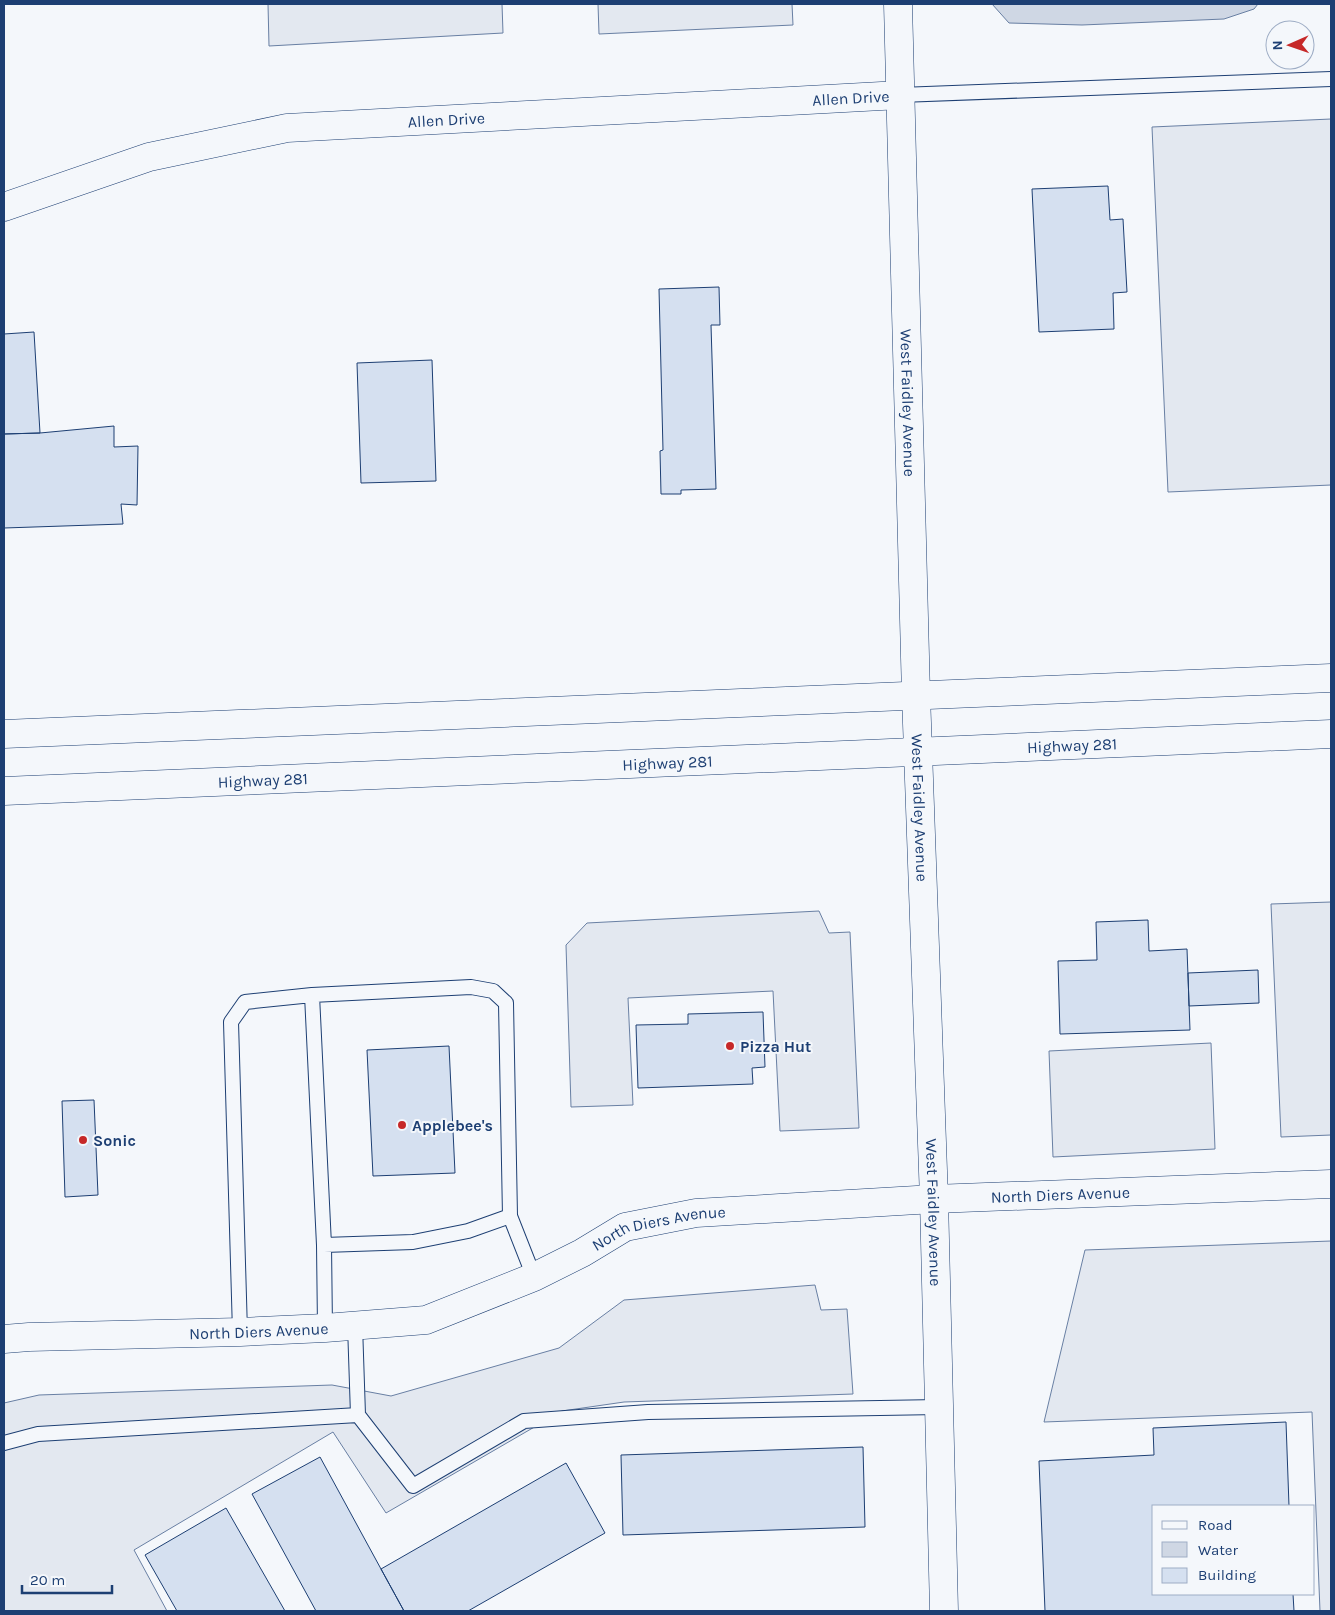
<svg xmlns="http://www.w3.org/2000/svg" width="1335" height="1615" viewBox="0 0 1335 1615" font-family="Karla,sans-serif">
<rect width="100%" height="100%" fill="#f4f7fb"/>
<path fill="#e3e8f0" stroke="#687fa3" d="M268,4H502L503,33L269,46Z
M598,4H792L793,25L599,34Z
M1331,119V485L1168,492L1152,127Z
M1331,902V1135L1281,1137L1271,904Z
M819,911L829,933L850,932L859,1128L780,1131L773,991L628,998L633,1105L571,1107L566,945L587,923Z
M1211,1043L1215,1149L1053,1157L1049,1051Z
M1331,1241V1611H1320L1312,1412L1044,1422L1085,1250Z
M815,1285L821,1310L847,1309L853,1394L624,1402L562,1411L386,1513L333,1432L134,1550L167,1611H4V1403L39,1395L332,1385L391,1396L559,1348L624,1300Z"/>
<path fill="#cfd7e4" stroke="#687fa3" d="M992,4H1258L1254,9L1224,19L1082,25L1009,23Z"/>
<path fill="#d5e0f0" stroke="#1d3f73" d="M1108,186L1110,220L1123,219L1127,292L1113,293L1114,329L1039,332L1032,189Z
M719,287L720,325H711L716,489L681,490V494H661L660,451L663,450L659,289Z
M34,332L40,433L4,434V334Z
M432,360L436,481L361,483L357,363Z
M114,426V447L138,446L137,505L121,504L123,524L4,528V434L40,433Z
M1148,920L1149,951L1187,949L1190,1030L1060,1034L1058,961L1097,960L1096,922Z
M1258,970L1259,1003L1189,1006L1188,973Z
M763,1012L765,1067L752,1068L753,1084L638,1088L636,1025L688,1024V1014Z
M449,1046L455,1173L373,1176L367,1050Z
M94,1100L98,1195L65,1197L62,1101Z
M1286,1422L1289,1506H1154V1594H1293L1294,1611H1045L1039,1461L1154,1455L1153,1428Z
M863,1447L865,1527L623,1535L621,1455Z
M320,1457L381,1569L404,1611H316L252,1494Z
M566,1463L605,1533L468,1611H404L381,1569Z
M226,1508L285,1611H177L145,1555Z"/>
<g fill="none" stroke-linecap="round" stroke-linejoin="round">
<defs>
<path id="lane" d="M900,95L1331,79
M312,995L324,1245L325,1328
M324,1245L413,1242L468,1231L510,1216
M355,1325L358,1415L413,1486L524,1421L648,1412L939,1407
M240,1332L231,1022L245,1002L312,995L471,987L493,991L506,1003L510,1216L534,1277
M4,1443L38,1434L358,1415"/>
<g id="street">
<path id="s1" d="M4,207L149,157L287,128L900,95"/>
<path id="s2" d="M4,1339L29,1337L240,1332L325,1328L426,1320L534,1277L582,1253L625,1227L696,1213L934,1199L1331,1184"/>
</g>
<g id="secondary">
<path id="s3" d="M898,4L916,695L934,1199L944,1611"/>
</g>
<g id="highway">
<path d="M4,734L1331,678"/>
<path id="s4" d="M4,791L1331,734"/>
</g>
</defs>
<use href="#lane" stroke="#1d3f73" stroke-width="16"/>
<use href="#street" stroke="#1d3f73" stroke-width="29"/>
<use href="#secondary" stroke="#1d3f73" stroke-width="29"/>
<use href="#highway" stroke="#1d3f73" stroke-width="29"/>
<use href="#lane" stroke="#f4f7fb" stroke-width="14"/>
<use href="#street" stroke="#f4f7fb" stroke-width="28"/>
<use href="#secondary" stroke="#f4f7fb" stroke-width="28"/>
<use href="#highway" stroke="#f4f7fb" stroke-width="28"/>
</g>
<g fill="#c62828" stroke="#f4f7fb" stroke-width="2">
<circle cx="730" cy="1046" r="5"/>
<circle cx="402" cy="1125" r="5"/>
<circle cx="83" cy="1140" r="5"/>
</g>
<g text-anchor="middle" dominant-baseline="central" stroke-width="4" stroke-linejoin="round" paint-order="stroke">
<g font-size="16" fill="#1d3f73" stroke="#f4f7fb">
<text stroke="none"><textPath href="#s1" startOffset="859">Allen Drive</textPath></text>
<text stroke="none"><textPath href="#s1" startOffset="454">Allen Drive</textPath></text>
<text stroke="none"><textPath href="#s3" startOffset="399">West Faidley Avenue</textPath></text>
<text stroke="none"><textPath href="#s4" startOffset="1069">Highway 281</textPath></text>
<text stroke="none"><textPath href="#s4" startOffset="664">Highway 281</textPath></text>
<text stroke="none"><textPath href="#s4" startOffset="259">Highway 281</textPath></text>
<text stroke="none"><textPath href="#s3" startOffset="804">West Faidley Avenue</textPath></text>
<text stroke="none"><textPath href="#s2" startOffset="1080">North Diers Avenue</textPath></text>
<text stroke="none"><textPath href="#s3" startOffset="1209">West Faidley Avenue</textPath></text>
<text stroke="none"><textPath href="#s2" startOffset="675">North Diers Avenue</textPath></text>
<text stroke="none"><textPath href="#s2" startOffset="255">North Diers Avenue</textPath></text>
</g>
<g font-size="16" font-weight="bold" fill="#1d3f73" stroke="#f4f7fb" text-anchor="start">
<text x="740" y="1046">Pizza Hut</text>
<text x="412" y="1125">Applebee's</text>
<text x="93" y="1140">Sonic</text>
</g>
</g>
<rect width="1335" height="1615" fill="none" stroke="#1d3f73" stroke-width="10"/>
<rect x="1152" y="1505" width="162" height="90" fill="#f4f7fb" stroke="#9eadc5"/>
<rect x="1162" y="1521" width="25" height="8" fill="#f4f7fb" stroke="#9eadc5"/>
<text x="1198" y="1530" font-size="15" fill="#1d3f73">Road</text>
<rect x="1162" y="1542" width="25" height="15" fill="#cfd7e4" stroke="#9eadc5"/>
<text x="1198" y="1555" font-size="15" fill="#1d3f73">Water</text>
<rect x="1162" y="1568" width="25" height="15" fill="#d5e0f0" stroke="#9eadc5"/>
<text x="1198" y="1580" font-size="15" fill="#1d3f73">Building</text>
<g transform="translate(1290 45) rotate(268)"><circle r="24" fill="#f4f7fb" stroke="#9eadc5"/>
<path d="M0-4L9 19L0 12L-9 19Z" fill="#c62828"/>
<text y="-8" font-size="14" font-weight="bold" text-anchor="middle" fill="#1d3f73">N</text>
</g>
<path d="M22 1585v8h90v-8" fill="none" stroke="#1d3f73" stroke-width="2.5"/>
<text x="30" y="1585" font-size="15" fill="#1d3f73" stroke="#f4f7fb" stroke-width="4" paint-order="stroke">20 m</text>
</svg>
